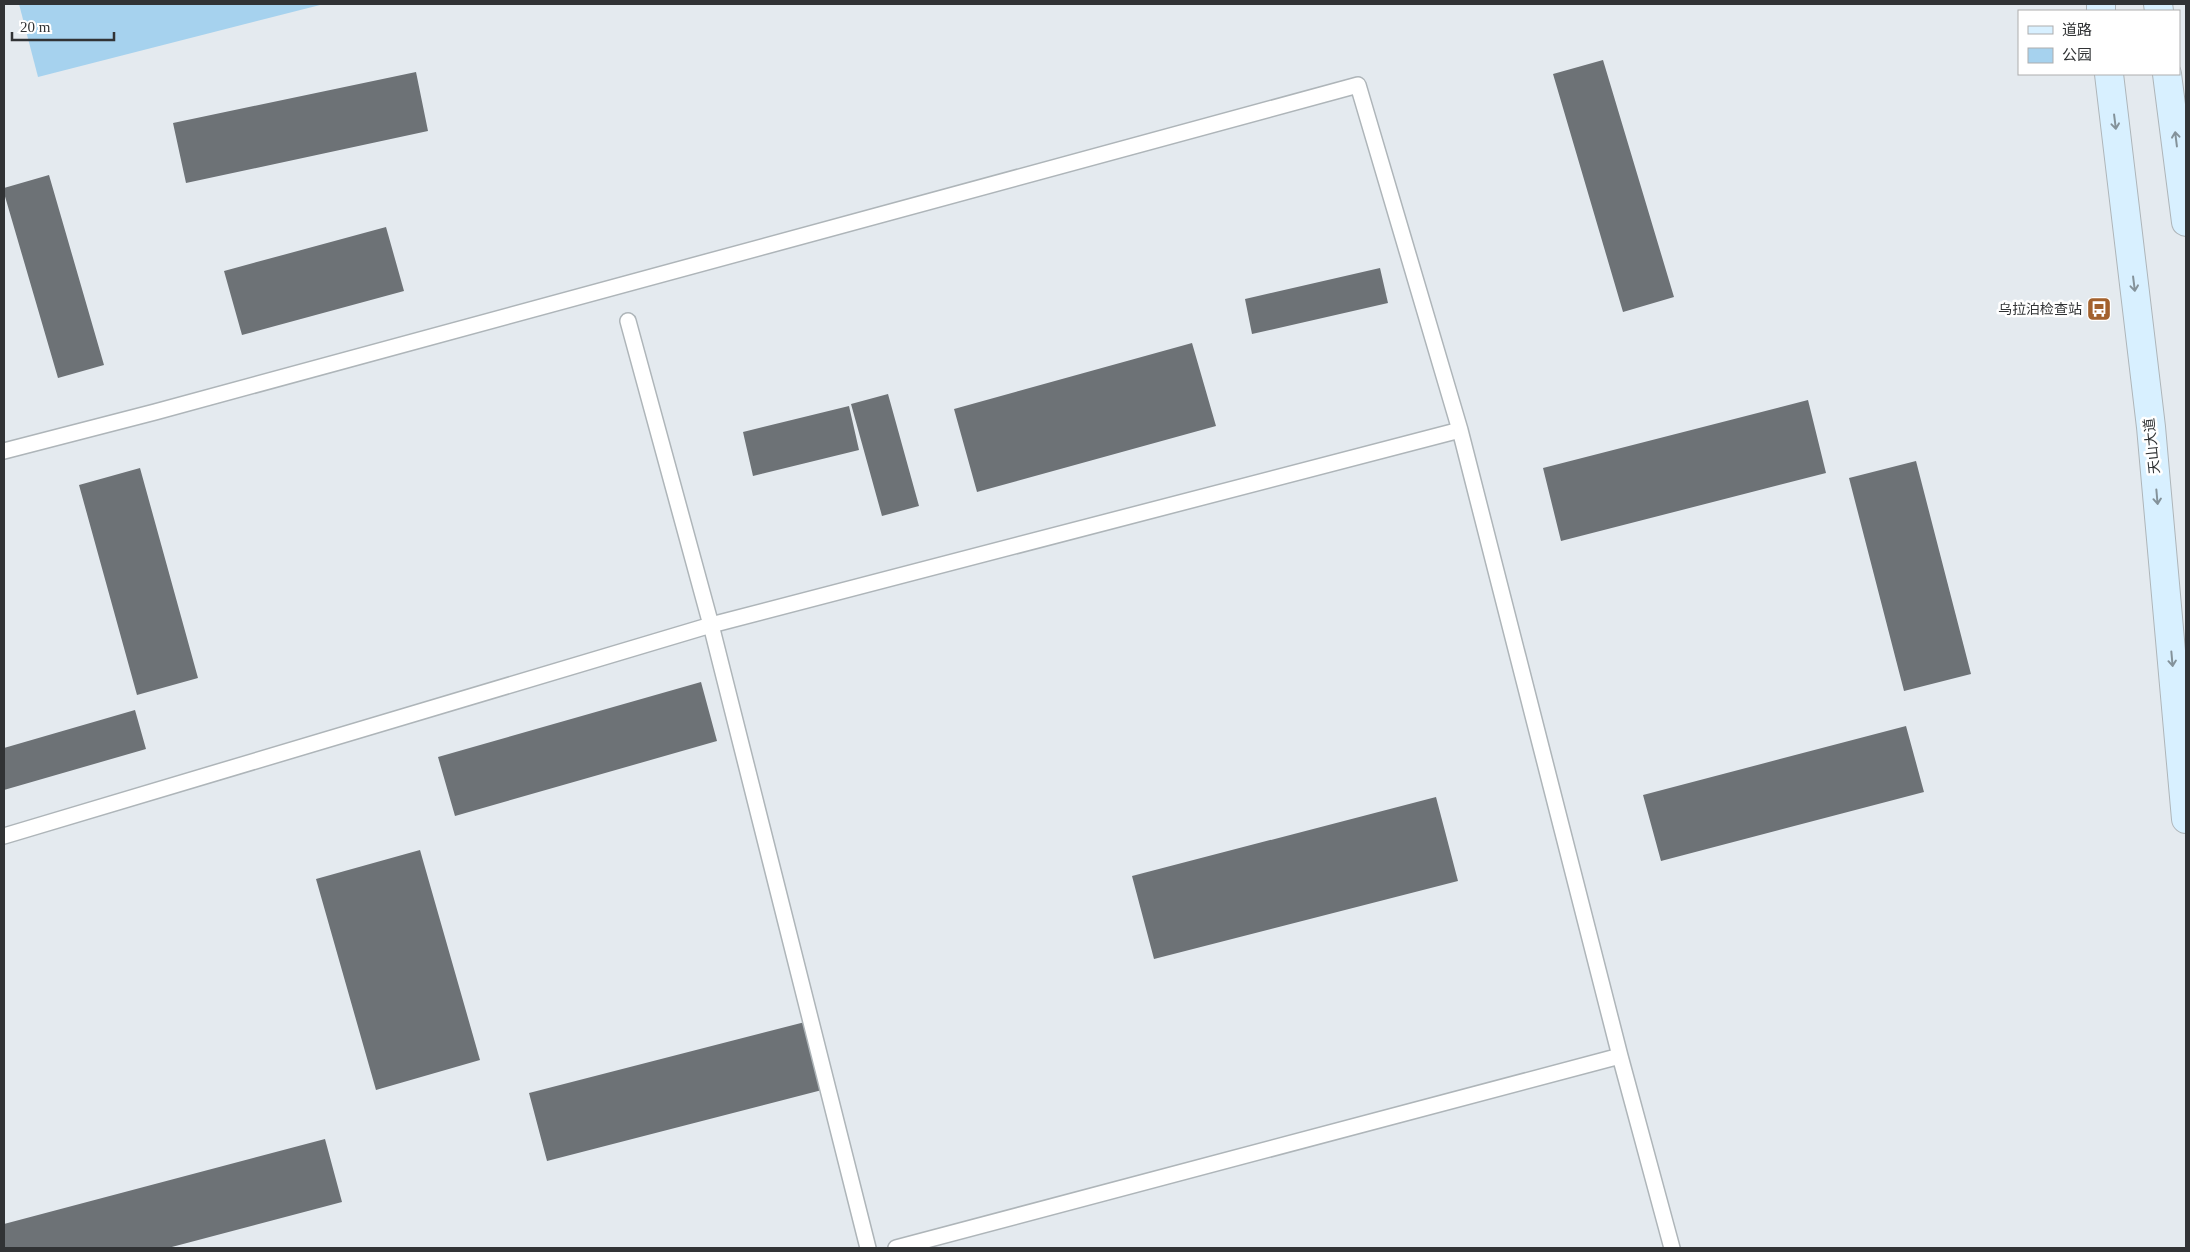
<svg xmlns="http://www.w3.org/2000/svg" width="2190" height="1252" viewBox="0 0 2190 1252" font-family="'Times New Roman','Noto Sans SC',serif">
<rect width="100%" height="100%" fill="#e4eaef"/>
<path fill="#a6d2ee" d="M19,4H324L38,77Z"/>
<path fill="#6d7276" d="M1603,60L1674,297L1623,312L1553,74Z
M416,72L428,131L186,183L173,123Z
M49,175L104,365L58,378L4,193V188Z
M386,227L404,291L242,335L224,271Z
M1380,268L1388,303L1252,334L1245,299Z
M1192,343L1216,426L977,492L954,409Z
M888,394L919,506L882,516L851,404Z
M1808,400L1826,473L1561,541L1543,468Z
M849,406L859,450L753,476L743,432Z
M1916,461L1971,674L1904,691L1849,478Z
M140,468L198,678L137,695L79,485Z
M701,682L717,741L455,816L438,757Z
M135,710L146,749L4,790V748Z
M1906,726L1924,792L1661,861L1643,795Z
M1436,797L1458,881L1154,959L1132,876Z
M420,850L480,1060L376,1090L316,879Z
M805,1022L822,1090L547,1161L529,1093Z
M325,1139L342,1202L168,1248H4V1224Z"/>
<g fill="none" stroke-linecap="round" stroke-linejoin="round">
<defs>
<path id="service" d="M628,321L711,625L868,1248
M4,451L155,412L1358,85L1460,430L1620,1056L1672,1248
M4,836L711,625L1460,430
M896,1248L1620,1056"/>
<path id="secondary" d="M2101,4V11
M2158,4L2159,11
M2109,74L2151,427L2186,819
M2167,74L2186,222"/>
</defs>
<use href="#service" stroke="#aeb5b9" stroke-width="18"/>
<use href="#secondary" stroke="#aeb5b9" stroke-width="30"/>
<use href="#service" stroke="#fff" stroke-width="15"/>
<use href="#secondary" stroke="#d8f0ff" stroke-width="28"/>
</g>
<defs><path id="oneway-shaft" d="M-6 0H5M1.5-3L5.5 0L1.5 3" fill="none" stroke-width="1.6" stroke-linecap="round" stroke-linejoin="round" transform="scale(1.25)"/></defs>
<g stroke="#84929a">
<use href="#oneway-shaft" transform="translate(2115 122) rotate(83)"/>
<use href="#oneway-shaft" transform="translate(2176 139) rotate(-97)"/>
<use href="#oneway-shaft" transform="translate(2134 284) rotate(83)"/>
<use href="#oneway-shaft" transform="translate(2157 497) rotate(85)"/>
<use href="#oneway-shaft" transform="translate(2172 659) rotate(85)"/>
</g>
<defs>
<symbol id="bus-square" viewBox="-11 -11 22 22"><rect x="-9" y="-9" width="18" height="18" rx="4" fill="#a3612d" stroke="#fff"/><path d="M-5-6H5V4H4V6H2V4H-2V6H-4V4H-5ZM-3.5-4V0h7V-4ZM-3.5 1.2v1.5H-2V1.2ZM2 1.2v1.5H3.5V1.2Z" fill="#fff"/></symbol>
</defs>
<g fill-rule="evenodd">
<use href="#bus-square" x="2085" y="295" width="28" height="28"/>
</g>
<g text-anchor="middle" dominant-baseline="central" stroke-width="5" stroke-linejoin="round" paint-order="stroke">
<g font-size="14" fill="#313335" stroke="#fff" text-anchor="end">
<text x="2082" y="309">乌拉泊检查站</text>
</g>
<g font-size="14" fill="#313335" stroke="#fff">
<text transform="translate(2152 446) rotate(-96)">天山大道</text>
</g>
</g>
<rect width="2190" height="1252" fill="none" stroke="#313335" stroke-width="10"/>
<rect x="2018" y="10" width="162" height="65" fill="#ffffff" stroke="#adadae"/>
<rect x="2028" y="26" width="25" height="8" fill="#d8f0ff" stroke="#adadae"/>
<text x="2062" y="35" font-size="15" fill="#313335">道路</text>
<rect x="2028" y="48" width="25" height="15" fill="#a6d2ee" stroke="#adadae"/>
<text x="2062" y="60" font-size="15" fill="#313335">公园</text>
<path d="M12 32v8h102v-8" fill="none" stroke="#313335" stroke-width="2.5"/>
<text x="20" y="32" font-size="15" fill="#313335" stroke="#ffffff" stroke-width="4" paint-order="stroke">20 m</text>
</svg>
